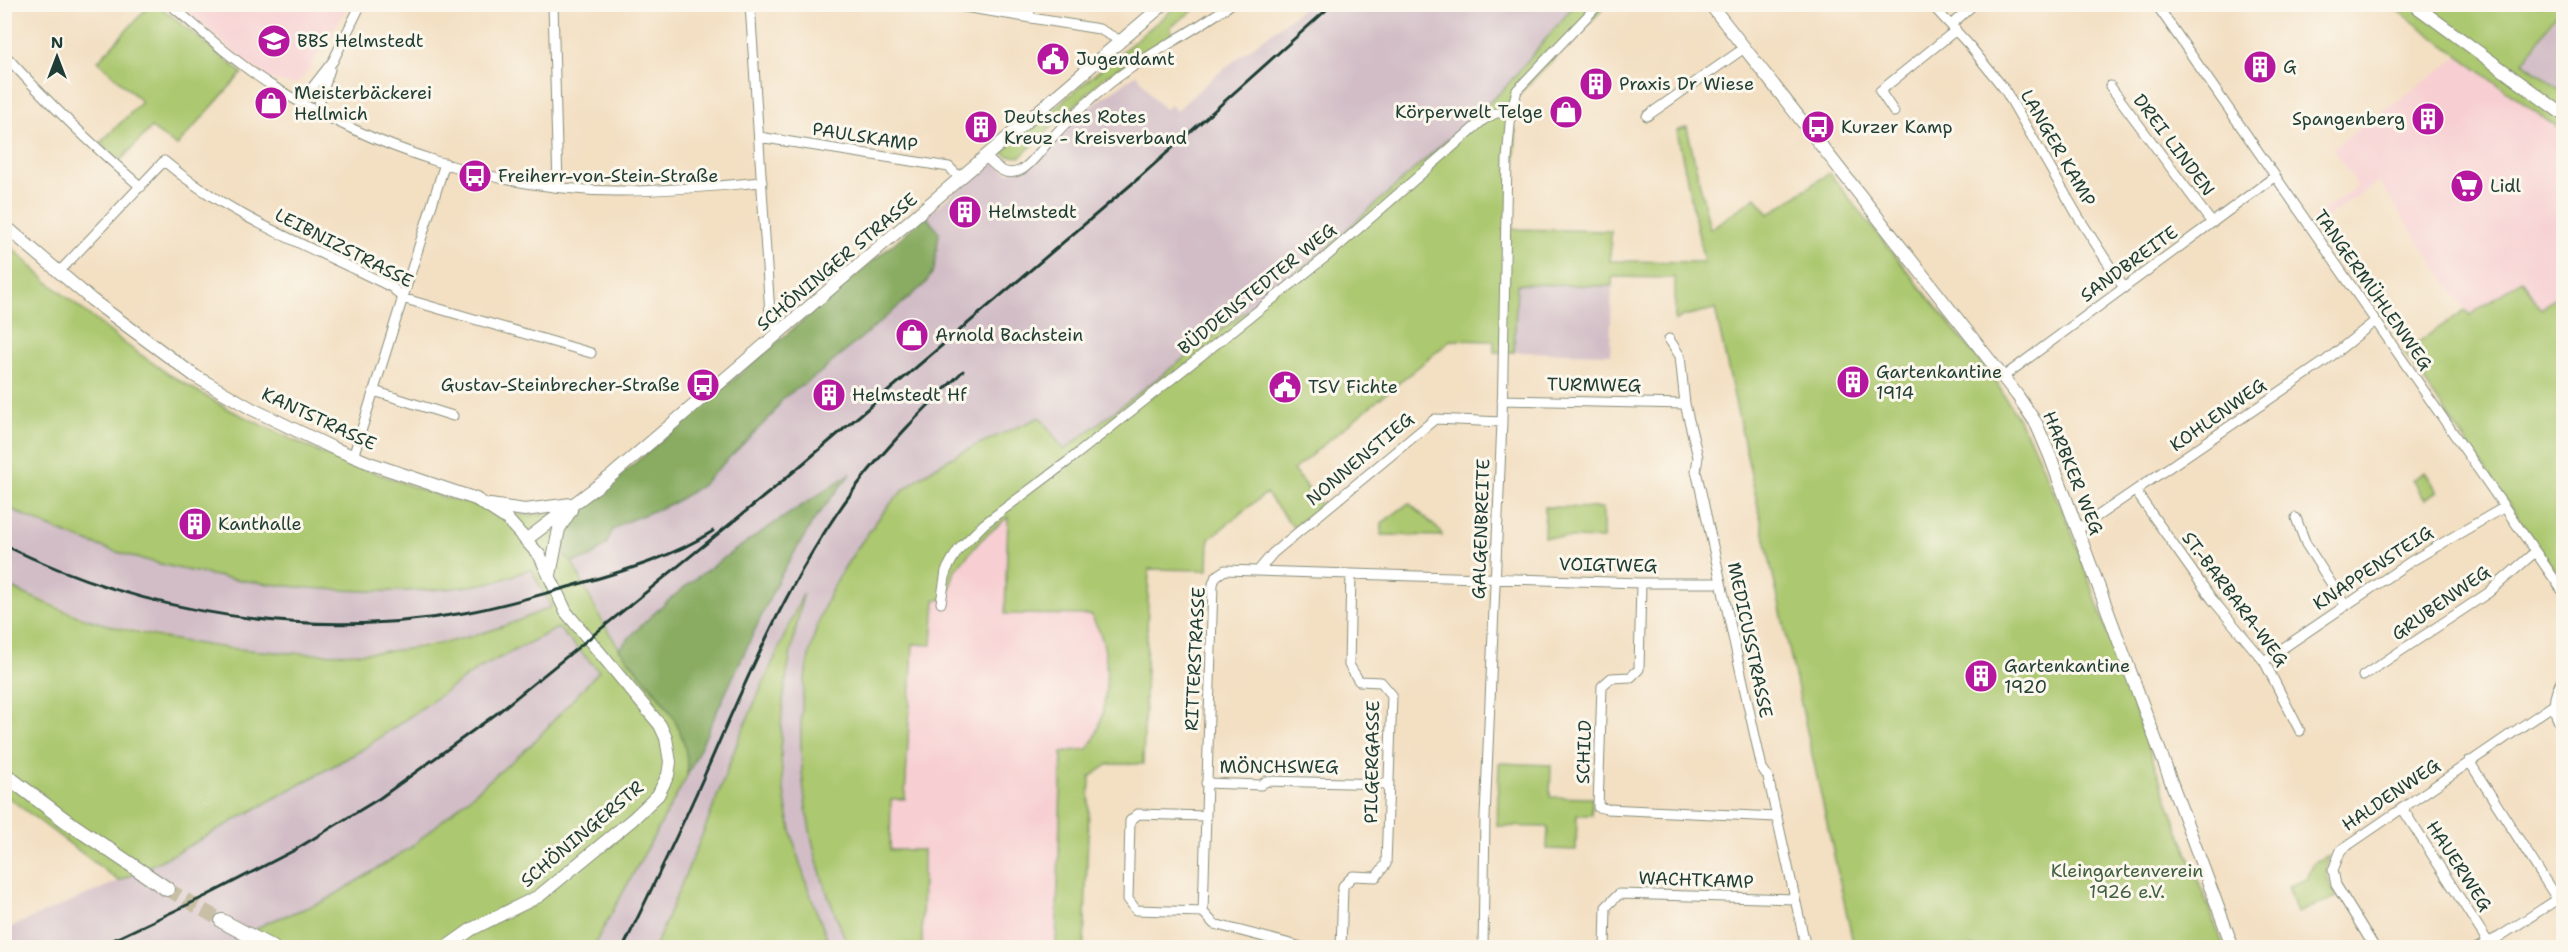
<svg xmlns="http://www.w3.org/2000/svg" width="2568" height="952" viewBox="0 0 2568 952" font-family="'Shantell Sans',sans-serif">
<rect width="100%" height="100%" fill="#fbf7ec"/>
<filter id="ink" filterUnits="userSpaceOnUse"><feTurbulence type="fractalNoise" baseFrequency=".0167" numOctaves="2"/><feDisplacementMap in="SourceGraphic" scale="12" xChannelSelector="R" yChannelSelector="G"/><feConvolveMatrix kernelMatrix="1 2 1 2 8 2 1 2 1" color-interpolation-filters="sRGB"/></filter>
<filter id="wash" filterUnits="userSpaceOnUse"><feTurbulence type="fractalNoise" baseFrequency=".008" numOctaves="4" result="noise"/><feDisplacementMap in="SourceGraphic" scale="24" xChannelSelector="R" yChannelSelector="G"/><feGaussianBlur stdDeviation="1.35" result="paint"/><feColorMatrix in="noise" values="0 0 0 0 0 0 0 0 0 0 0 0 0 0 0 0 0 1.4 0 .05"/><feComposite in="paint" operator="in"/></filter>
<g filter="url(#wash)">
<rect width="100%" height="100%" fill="#f3dfc2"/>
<path fill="#f7cfd2" d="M179,5H349L304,76L296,84H291L272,80L245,62Z
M2460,56L2563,132V292L2541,310L2522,280L2469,316L2379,182L2315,225L2311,219L2358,186L2332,148Z
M1008,516L1005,614L1091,615L1102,637L1106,668L1100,726L1094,741L1088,749L1062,753L1056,947H922L923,851L890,850L891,799L905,798L913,644L935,600L947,599L955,570L981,540Z"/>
<path fill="#d2bdc6" d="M1307,5H1575L1503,90L1315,258L1064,451L1040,417L963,452L928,472L903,491L832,590L823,610L811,652L801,719L802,779L808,819L833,909L849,947H831L799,867L786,813L781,752L782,725L783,702L802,597L739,738L708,821L655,947H593L687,776L779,578L814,520L849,475L696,579L641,624L619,649L572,562L589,558L612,531L623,523L673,503L773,414L783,398L816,376L934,270L939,233L926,216L992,161L1008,172L1017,170L1087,109L1137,74L1155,100L1165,109L1171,105L1176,111L1216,75Z
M2558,15L2563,19V92L2523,62Z
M1517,284L1612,286L1610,354L1514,352Z
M5,506L17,513L266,584L335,590L423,591L498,580L531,569L551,607L477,635L399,649L340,653L278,652L188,642L95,621L5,585Z
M558,628L599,670L592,680L532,744L466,801L410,848L325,901L266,923L227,947H5L4,930L119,881L174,854L360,751L478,669Z"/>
<path fill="#acc86f" stroke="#668252" stroke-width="1.5" d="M1179,4L1201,5L1170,27L1173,35L1106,76L1020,157L1008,156L1002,152Z
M1575,4L1607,5L1501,112L1516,131L1512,229L1611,231L1610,261L1704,262L1677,131L1687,127L1710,229L1756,197L1769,214L1829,173L1996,382L2030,439L2069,525L2172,813L2224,947H1854L1715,309L1683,316L1675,321V278L1612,277V286L1517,284L1514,352H1494V341L1451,340L1293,470L1321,505L1293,527L1266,493L1209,539L1208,570L1149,569L1143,764H1109L1090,777L1084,947H1056L1062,752L1087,749C1107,727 1111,664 1101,636C1099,629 1094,622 1091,615L1005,614L1008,517L981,540L955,570L947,599L935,600L932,645L913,644L905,799H891L890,850H923L922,947L849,948C840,926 831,905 824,884C797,801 790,692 823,610C832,586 846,564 861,543C874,525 887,505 904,490C943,456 994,438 1040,417L1064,450L1315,258L1503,90Z
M150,5H158L242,73L177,146L151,128L120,161L100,143L142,102L98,61Z
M2390,5H2563L2523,62L2563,92V132Z
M4,240L48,282L124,343L170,375L226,408L321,453L442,497L521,515L576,513L565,557L572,562C587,590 601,624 621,650C650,691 692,721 687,776L593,947H227L266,923L325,901L410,848L532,744L599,671L558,628L478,669L360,751L174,854L119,881L5,795V585C35,598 65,613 97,622C211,654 364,668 479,634C504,627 527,617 551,607L531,569C520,573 508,578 497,581C454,591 409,592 365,591C243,588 114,563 5,506Z
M2522,280L2541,309L2563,292V583L2404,352L2465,310L2470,315Z
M2425,472L2438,492L2425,500L2412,480Z
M1409,503L1441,532L1442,536L1381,535L1382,523Z
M1545,507L1603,508V539L1544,537Z
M803,594C796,630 787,666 783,702C773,791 797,867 831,947H655L708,821L739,738Z
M1499,763L1551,765L1550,797L1592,798V815H1577L1576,850L1547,849L1548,827L1497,826Z
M2328,856C2324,873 2328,883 2337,897L2297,913L2288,886L2307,879L2314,862Z"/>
<path fill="#89ac62" stroke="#54744b" stroke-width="1.5" d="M926,216L939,233L934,270L925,284L816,376L783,398L773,414L701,486L673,503L623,523L612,531L606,545L589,558L572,562L565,557C562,539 563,526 576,513Z
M851,473L814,520L779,578L687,776C691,722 651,687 619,649C682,577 773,526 851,473Z"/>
</g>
<g filter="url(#ink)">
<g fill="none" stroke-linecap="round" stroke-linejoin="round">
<path stroke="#c9bfa6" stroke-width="14" stroke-dasharray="14 7" stroke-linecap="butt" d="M167,889L222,921"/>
<defs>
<path id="street" d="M170,4C202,32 234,61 269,84C372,148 500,192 622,191C669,191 716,186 762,182
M553,4L558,187
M750,4L770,314L779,334
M945,4L1099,29L1121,41
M1931,4L1969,45L2005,90L2079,218L2124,288
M2156,4L2564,593
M1029,18L1031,4
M1951,25L1974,4
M4,54C47,102 92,145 141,187
M2110,86L2212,223
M301,102L333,61L361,4
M317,110L330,69
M1894,112L1880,91L1956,30
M1647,116L1743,49
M759,137L949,167L961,179
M986,157C996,167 1006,178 1021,170C1031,165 1041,150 1049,141C1067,121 1088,101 1109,84C1147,53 1191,34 1231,4
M59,272L164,161C232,219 315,248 393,288L402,298L591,353
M1669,339L1680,356L1685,404L1698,457L1696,471L1701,492L1762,768L1768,777L1806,948
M2003,377L2274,177
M374,391L453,416
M1502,400L1685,404
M353,457L445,163
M2136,492L2212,599L2264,661L2300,731
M2296,518L2306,544L2345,605
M2077,530L2324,362L2374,322
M1258,571L1273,553L1435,419L1502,422
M1641,583L1639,669L1631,677L1611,678L1602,686L1598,807L1607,809L1776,817
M941,603L946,571L952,560L959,549L984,524L1067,462L1327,256L1483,120L1496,113H1511
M2264,661L2410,562L2503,508
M2363,676L2488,593L2535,552
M2564,676C2552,697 2550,710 2564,731
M2469,761L2557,899
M1206,783L1261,785L1266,781L1388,784
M2402,808L2488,942
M1203,912L1136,910L1128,899L1130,821L1138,814L1205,816
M1306,948L1214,924L1203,912L1213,584L1216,576L1225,570L1641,583H1721
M1341,948L1343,886L1353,876L1376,877L1386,864L1392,695L1381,682L1359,681L1349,665L1351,574
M1483,948L1485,818L1502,422L1507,159L1511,113L1517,90L1599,4
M1605,948L1606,907L1619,894L1795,899
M2375,948L2336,885L2333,870L2341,850L2552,706
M2477,948L2499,937L2564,895"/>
<path id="secondary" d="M1710,4L2017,395L2036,423L2050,456L2233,948
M2413,4L2564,115
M4,225L92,300L195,376L252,409L333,448L372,464L476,499L507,519L540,556L566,612L660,725L666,738L670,762L668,775L658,795L633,819L539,896L472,929L445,948
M490,505L525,510L571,504
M527,539L611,476L1164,4
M550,575L559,529L571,510"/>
<path id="primary" d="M4,774L65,820L167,889
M222,921L273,948"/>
</defs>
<use href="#street" stroke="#898e7b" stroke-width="11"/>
<use href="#secondary" stroke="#898e7b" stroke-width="14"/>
<use href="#primary" stroke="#898e7b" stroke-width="16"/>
<use href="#street" stroke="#fff" stroke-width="9"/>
<use href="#secondary" stroke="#fff" stroke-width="12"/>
<use href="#primary" stroke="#fff" stroke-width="14"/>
<path stroke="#1f3d34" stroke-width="3" d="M4,545C146,615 308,640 464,613C499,607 532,597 565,588C616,573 668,560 713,531
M96,948L206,896L293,851L380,798L496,714L772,490L1140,177L1333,4
M623,948C651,890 679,833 705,774C748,676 790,575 855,488C887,446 925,408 963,371"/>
</g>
</g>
<defs>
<symbol id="school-disc" viewBox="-11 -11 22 22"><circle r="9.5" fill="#b5179e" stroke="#fbf7ec"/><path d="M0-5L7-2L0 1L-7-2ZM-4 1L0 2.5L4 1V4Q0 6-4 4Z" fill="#fff"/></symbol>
<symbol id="civic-disc" viewBox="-11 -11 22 22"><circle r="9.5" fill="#b5179e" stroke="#fbf7ec"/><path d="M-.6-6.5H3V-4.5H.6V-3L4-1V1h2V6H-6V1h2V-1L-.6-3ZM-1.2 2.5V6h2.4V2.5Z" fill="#fff"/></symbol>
<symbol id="building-disc" viewBox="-11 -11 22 22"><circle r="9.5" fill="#b5179e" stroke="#fbf7ec"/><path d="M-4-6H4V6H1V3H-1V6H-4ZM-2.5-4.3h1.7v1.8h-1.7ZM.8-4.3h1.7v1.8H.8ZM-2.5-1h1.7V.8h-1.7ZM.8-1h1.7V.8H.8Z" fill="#fff"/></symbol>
<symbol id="shop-disc" viewBox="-11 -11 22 22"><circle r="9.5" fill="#b5179e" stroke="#fbf7ec"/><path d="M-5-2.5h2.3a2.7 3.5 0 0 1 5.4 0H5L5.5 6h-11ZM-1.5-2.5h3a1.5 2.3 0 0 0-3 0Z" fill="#fff"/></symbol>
<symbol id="bus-disc" viewBox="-11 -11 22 22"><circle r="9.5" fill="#b5179e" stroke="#fbf7ec"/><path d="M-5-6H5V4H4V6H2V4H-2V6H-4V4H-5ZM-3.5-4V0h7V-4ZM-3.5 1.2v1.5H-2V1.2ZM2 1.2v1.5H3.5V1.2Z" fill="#fff"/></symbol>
<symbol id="supermarket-disc" viewBox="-11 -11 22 22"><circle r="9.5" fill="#b5179e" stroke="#fbf7ec"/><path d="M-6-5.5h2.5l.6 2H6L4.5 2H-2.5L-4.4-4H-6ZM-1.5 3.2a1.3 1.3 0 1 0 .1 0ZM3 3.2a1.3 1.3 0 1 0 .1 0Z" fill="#fff"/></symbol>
</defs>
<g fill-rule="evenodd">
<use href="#school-disc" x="255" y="22" width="38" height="38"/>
<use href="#civic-disc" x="1034" y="40" width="38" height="38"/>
<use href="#building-disc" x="2241" y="48" width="38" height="38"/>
<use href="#building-disc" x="1577" y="65" width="38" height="38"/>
<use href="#shop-disc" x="252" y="84" width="38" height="38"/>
<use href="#shop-disc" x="1547" y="93" width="38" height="38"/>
<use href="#building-disc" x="2409" y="100" width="38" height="38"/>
<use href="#building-disc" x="962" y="108" width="38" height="38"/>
<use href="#bus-disc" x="1799" y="108" width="38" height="38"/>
<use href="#bus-disc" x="456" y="157" width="38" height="38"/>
<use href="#supermarket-disc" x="2448" y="167" width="38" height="38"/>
<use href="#building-disc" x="946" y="193" width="38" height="38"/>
<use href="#shop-disc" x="893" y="316" width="38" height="38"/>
<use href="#building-disc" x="1834" y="363" width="38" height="38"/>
<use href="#bus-disc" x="684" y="366" width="38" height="38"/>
<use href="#civic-disc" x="1266" y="368" width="38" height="38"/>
<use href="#building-disc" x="810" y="376" width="38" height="38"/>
<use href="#building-disc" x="176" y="505" width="38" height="38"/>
<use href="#building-disc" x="1962" y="657" width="38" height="38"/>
</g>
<g text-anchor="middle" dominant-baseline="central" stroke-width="6" stroke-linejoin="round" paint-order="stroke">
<g font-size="18" fill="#1f3d34" stroke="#fbf7ec" text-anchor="start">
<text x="297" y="41">BBS Helmstedt</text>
<text x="1076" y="59">Jugendamt</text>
<text x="2283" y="67">G</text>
<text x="1619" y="84">Praxis Dr Wiese</text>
<text x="294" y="93">Meisterbäckerei<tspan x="294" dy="21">Hellmich</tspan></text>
<text x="1543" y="112" text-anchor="end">Körperwelt Telge</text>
<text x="1004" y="117">Deutsches Rotes<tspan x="1004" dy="21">Kreuz - Kreisverband</tspan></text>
<text x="2405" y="119" text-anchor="end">Spangenberg</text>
<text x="1841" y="127">Kurzer Kamp</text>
<text x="498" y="176">Freiherr-von-Stein-Straße</text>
<text x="2490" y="186">Lidl</text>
<text x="988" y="212">Helmstedt</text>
<text x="935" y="335">Arnold Bachstein</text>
<text x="1876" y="372">Gartenkantine<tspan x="1876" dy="21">1914</tspan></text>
<text x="680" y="385" text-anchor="end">Gustav-Steinbrecher-Straße</text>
<text x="1308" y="387">TSV Fichte</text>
<text x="852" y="395">Helmstedt Hf</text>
<text x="218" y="524">Kanthalle</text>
<text x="2004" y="666">Gartenkantine<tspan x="2004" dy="21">1920</tspan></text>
</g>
<g font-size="18" fill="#1f3d34" stroke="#fbf7ec">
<text transform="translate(865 137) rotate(9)">PAULSKAMP</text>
<text transform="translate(2174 145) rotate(53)">DREI LINDEN</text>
<text transform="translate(2058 148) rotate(60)">LANGER KAMP</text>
<text transform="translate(344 248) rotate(27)">LEIBNIZSTRASSE</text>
<text transform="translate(837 262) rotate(-40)">SCHÖNINGER STRASSE</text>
<text transform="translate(2129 264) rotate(-36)">SANDBREITE</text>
<text transform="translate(1257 289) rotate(-39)">BÜDDENSTEDTER WEG</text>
<text transform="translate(2373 290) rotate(55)">TANGERMÜHLENWEG</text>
<text transform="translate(1594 385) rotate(1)">TURMWEG</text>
<text transform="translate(2218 415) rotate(-35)">KOHLENWEG</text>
<text transform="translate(319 419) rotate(25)">KANTSTRASSE</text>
<text transform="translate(1360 459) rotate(-40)">NONNENSTIEG</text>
<text transform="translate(2073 473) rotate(68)">HARBKER WEG</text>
<text transform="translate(1481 529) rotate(-88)">GALGENBREITE</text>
<text transform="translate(1608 565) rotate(1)">VOIGTWEG</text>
<text transform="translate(2373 568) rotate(-33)">KNAPPENSTEIG</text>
<text transform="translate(2235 599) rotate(53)">ST.-BARBARA-WEG</text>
<text transform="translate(2441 603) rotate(-35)">GRUBENWEG</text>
<text transform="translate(1750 640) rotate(78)">MEDICUSSTRASSE</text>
<text transform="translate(1195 659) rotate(-87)">RITTERSTRASSE</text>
<text transform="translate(1584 752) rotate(-88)">SCHILD</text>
<text transform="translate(1372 762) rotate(-89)">PILGERGASSE</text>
<text x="1279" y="767">MÖNCHSWEG</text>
<text transform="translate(2391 795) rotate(-34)">HALDENWEG</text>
<text transform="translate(582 834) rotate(-40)">SCHÖNINGERSTR</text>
<text transform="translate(2459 866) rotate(57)">HAUERWEG</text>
<text transform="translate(1696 880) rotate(2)">WACHTKAMP</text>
</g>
<g font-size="18" fill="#426043" stroke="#fbf7ec">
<text x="2127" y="871">Kleingartenverein<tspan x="2127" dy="21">1926 e.V.</tspan></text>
</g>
</g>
<rect width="2568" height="952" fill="none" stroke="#fbf7ec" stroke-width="24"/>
<g transform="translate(57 57)" stroke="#fbf7ec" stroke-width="4.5" paint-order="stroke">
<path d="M0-4.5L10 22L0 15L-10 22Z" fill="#1f3d34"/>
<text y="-9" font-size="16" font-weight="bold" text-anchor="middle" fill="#1f3d34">N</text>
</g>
</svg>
